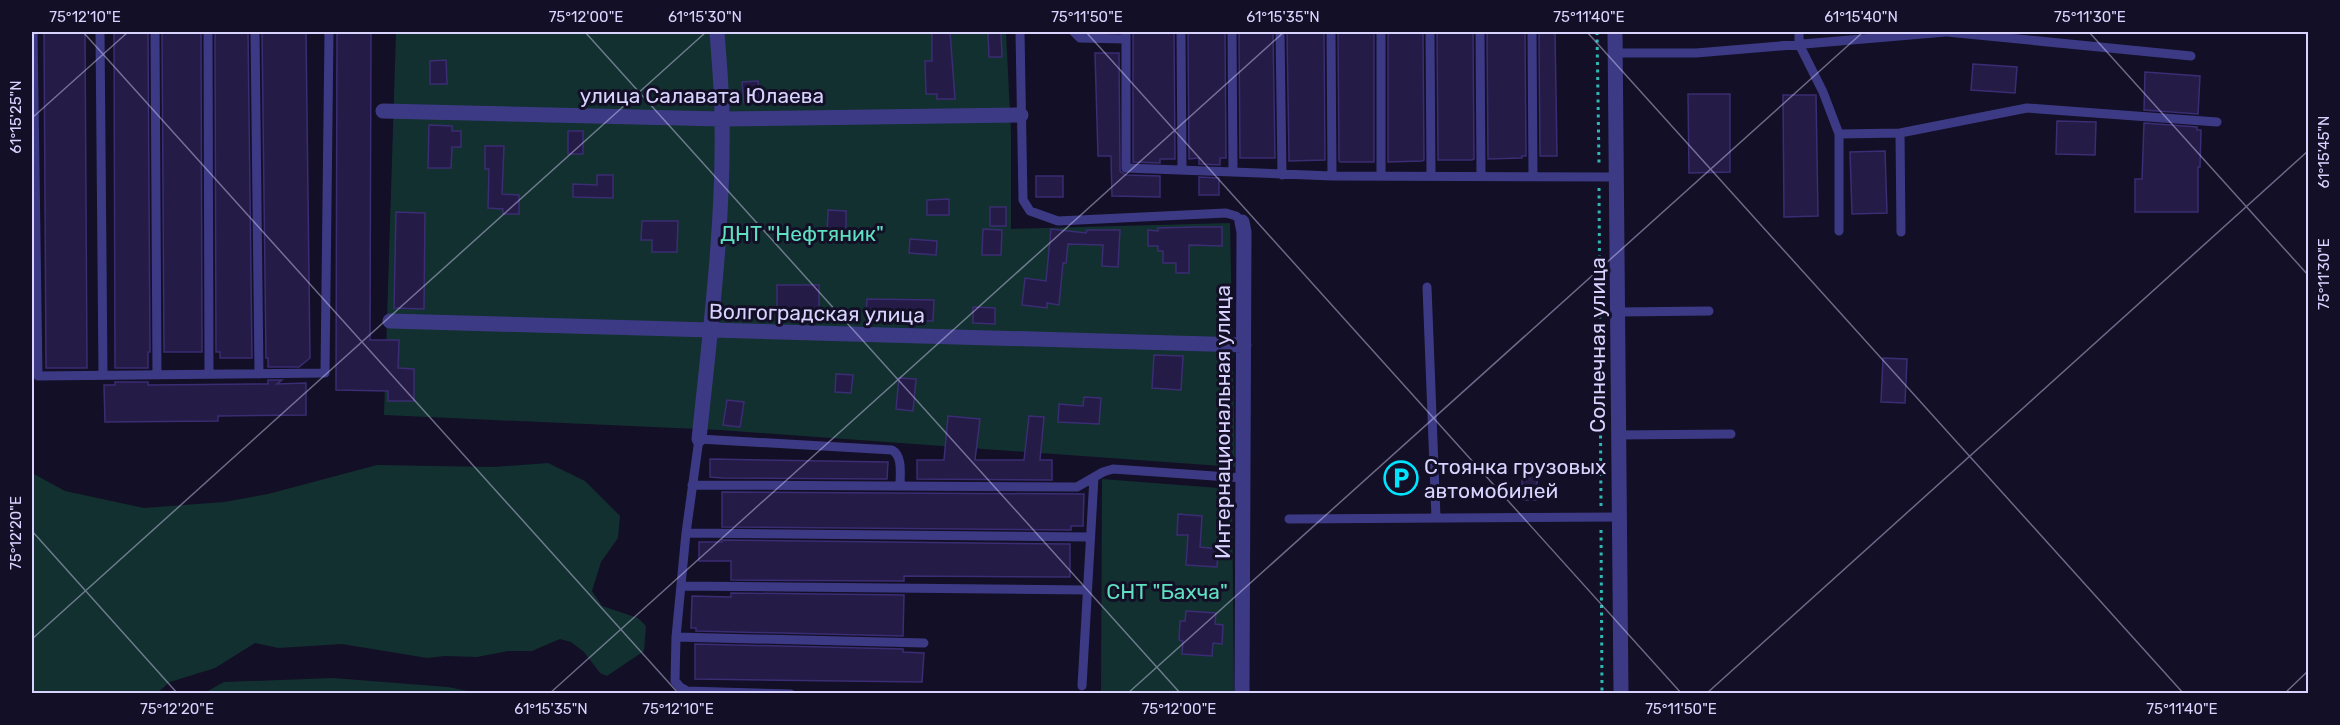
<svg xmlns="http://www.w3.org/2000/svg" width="2340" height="725" viewBox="0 0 2340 725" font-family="Rubik,sans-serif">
<rect width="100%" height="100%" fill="#130f26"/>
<path fill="#12302f" d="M396,32H1006L1011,133V229L1230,223L1235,467L720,430L384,415Z
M548,463L585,481L620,516L618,538L601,562L592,591L602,606L638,618L646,626L644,651L607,676L600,673L584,652L571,642L560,639L532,651H508L477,657L445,656L427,658L342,644L278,648L255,643L215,668L170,682L157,693H32V473L65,491L144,508L224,502L268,494L377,465L493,467Z
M1102,479L1232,489L1234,693L1101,694Z
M333,678L448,687L477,693H204L224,682Z"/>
<path fill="#241b47" stroke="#3b2d73" stroke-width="1.5" d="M44,32H85L87,368H46Z
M114,32H148L150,352H148V368H115Z
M162,32H201L202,352H164Z
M215,32H248L252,358H220V352H216Z
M262,32H306L310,358L299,367H268V358H266Z
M337,32H371L370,340H399L398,368L414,369V401H388V391L336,390Z
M932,32H950L955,99H937V94H926L925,61H932Z
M1133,32H1174L1175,159H1160V163L1133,162Z
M1188,32H1225L1226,158H1220V165L1199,164V158L1189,159Z
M1239,32H1273L1275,158H1240Z
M1287,32H1324L1325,160L1289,161V158Z
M1338,32H1374V162H1340L1339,160Z
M1388,32H1423L1424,160L1422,161L1388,162Z
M1437,32H1473L1474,159L1472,160H1438Z
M1487,32H1525L1526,156H1522V158L1488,159Z
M1539,32H1555L1557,156H1540Z
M988,33H1001L1002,57H989Z
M1095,53H1119L1120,171L1126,175L1160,176V197L1112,196L1111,156H1098Z
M446,60L447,84H430V61Z
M1973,64L2017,67L2015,93L1971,90Z
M2145,72L2200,76L2198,114L2144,110Z
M758,81L760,102L744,103L742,82Z
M1688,94H1730V172L1689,173Z
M1783,95H1816L1818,216L1784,217Z
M2057,121L2096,122L2095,155L2056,154Z
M2144,123L2197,127V130H2201L2200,167H2198V212H2135V179H2142Z
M429,125L452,126V131H461V147H452L451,168H428Z
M568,131H583V154H568Z
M485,146H504L502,194L519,195V214H503V209L488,208L489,169H485Z
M1885,151L1887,213L1852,214L1850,152Z
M597,175H613V198L573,197V184L597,185Z
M1036,176H1063V197H1036Z
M1199,177L1219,178V195H1199Z
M949,199V215H927V200Z
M990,207H1006V226H990Z
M828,210L846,211V234H827Z
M396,212L425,213L424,309L394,308Z
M642,221H678L677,252H652V240H641Z
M1196,227H1222V246L1189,245V273H1176V263H1163V251H1158V246H1148V230L1158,231V228Z
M983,229L1002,230L1001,255H982Z
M1051,229L1086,233L1087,230H1120L1118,267L1102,266L1103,245L1068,244L1066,263H1063L1059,305L1047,303V308L1022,305L1025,278L1046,281Z
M910,239L937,241L936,255L909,253Z
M777,285H819V317L777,316Z
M867,299L934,300L933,321L866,319Z
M973,307L995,308V324L973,323Z
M1154,355L1183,356L1181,390L1152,388Z
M1883,358L1907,359L1905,403L1881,402Z
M836,374L853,375L851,393L835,392Z
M899,378L916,379L913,411L896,409Z
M268,380H282L277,384L306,383V415L218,416V421L105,422L104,385H115V382H148V385L268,384Z
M1084,397L1101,398L1099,424L1058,422L1059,404L1083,406Z
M727,400L744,402L740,427L723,425Z
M948,416L980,419L975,460H1024L1029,416L1044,417L1040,460H1052V480L917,479V460H944Z
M710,459L888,462L887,479L722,478L710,477Z
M1522,465H1537V500H1522Z
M722,492L1084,494L1083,526H1071V530L722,527Z
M1178,514L1202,516L1200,547L1218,549L1217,567L1186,565L1188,535H1177Z
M722,540L1070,544V577L904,576V581L731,580V561H699V542H722Z
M731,593L904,595L903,636L696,631V628H691L692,596L731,597Z
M1186,611L1216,613L1215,624L1223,625L1222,644L1213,643L1212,656L1182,654L1183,641L1179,640L1180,621H1185Z
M695,644L903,649V652L924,653L922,682L695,679Z"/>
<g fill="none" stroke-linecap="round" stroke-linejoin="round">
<path stroke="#2fb8b0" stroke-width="3" stroke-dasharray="3 4.5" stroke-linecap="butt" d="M1597,32L1599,164
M1599,188L1601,506
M1601,530L1602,694"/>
<path stroke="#3d3a85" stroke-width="9" d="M33,32L38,376L325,373L329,32
M100,32L103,375
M155,32L157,375
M208,32L209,374
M255,32L259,374
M1020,32L1023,200L1030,211L1058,221L1226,213L1236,216L1242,222
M1074,32L1080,38L1126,39
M1126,32V168L1233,172
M1181,32L1182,169
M1232,32L1233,172L1332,176L1617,177
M1280,32L1282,175
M1331,32L1332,176
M1381,32V176
M1430,32L1431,176
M1480,32L1481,176
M1532,32L1533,177
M1799,32V44L1823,92L1839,134V231
M1947,32L2191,56
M1615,53H1696L1946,32
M1900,133L1901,232
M1839,134L1900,133L2027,108L2217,122
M1427,287L1436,518
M1618,312L1709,311
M1618,435L1731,434
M692,485L1077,487L1103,472L1113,469L1243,478
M1289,519L1619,517
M686,533L1090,537
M681,586L1087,590
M676,637L924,643
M1082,686L1094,477
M791,694L687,691L680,687L675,681L676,637L686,533L699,439L892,450C903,456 900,474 900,486"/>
<path stroke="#3d3a85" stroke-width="15" d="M383,111L722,119L1021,115
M1242,222L1244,232L1242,694
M390,321L1244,345
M699,439C710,333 724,225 722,119C722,90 719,60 717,32"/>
<path stroke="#3d3a85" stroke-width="15" d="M1615,32L1621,694"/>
</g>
<path fill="none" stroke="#d9d4ff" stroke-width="1.5" stroke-opacity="0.45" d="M83,32L679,694M585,32L1181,694M1086,32L1682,694M1587,32L2184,694M2089,32L2308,275M32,118L128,32M32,531L178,694M32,639L706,32M549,694L1284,32M1127,694L1863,32M1706,694L2308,151M2284,694L2308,671"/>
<defs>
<symbol id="parking-ring" viewBox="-11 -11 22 22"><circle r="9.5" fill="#130f26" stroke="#00e5ff" stroke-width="1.5"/><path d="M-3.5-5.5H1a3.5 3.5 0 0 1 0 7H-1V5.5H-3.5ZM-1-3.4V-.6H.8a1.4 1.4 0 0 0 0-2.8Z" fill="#00e5ff"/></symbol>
</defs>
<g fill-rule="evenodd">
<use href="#parking-ring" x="1382" y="459" width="38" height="38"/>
</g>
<g text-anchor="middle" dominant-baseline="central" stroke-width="6" stroke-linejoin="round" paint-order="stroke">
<g font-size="21" fill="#d9d4ff" stroke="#130f26">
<text x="702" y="95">улица Салавата Юлаева</text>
<text transform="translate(817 313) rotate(1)">Волгоградская улица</text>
<text transform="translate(1597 345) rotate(-90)">Солнечная улица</text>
<text transform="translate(1222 422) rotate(-90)">Интернациональная улица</text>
</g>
<g font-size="21" fill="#5fe0c0" stroke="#130f26">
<text x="802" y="233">ДНТ "Нефтяник"</text>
<text x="1167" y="591">СНТ "Бахча"</text>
</g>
<g font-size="21" fill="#d9d4ff" stroke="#130f26" text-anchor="start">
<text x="1424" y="466">Стоянка грузовых<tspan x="1424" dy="24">автомобилей</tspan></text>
</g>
</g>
<rect width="2340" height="725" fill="none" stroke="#130f26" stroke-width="66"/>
<rect x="33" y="33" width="2274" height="659" fill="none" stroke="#d9d4ff" stroke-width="2"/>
<g font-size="15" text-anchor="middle" fill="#d9d4ff">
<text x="85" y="22">75°12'10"E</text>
<text x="586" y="22">75°12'00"E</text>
<text x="705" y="22">61°15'30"N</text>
<text x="1087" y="22">75°11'50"E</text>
<text x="1283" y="22">61°15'35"N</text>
<text x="1589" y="22">75°11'40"E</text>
<text x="1861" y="22">61°15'40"N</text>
<text x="2090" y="22">75°11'30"E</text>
<text transform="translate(16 117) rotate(-90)" y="5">61°15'25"N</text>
<text transform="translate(2324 152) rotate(-90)" y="5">61°15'45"N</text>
<text transform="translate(2324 274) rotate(-90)" y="5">75°11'30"E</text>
<text transform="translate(16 533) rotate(-90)" y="5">75°12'20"E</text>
<text x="177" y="714">75°12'20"E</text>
<text x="551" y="714">61°15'35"N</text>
<text x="678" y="714">75°12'10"E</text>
<text x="1179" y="714">75°12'00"E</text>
<text x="1681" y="714">75°11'50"E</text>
<text x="2182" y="714">75°11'40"E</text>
</g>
</svg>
